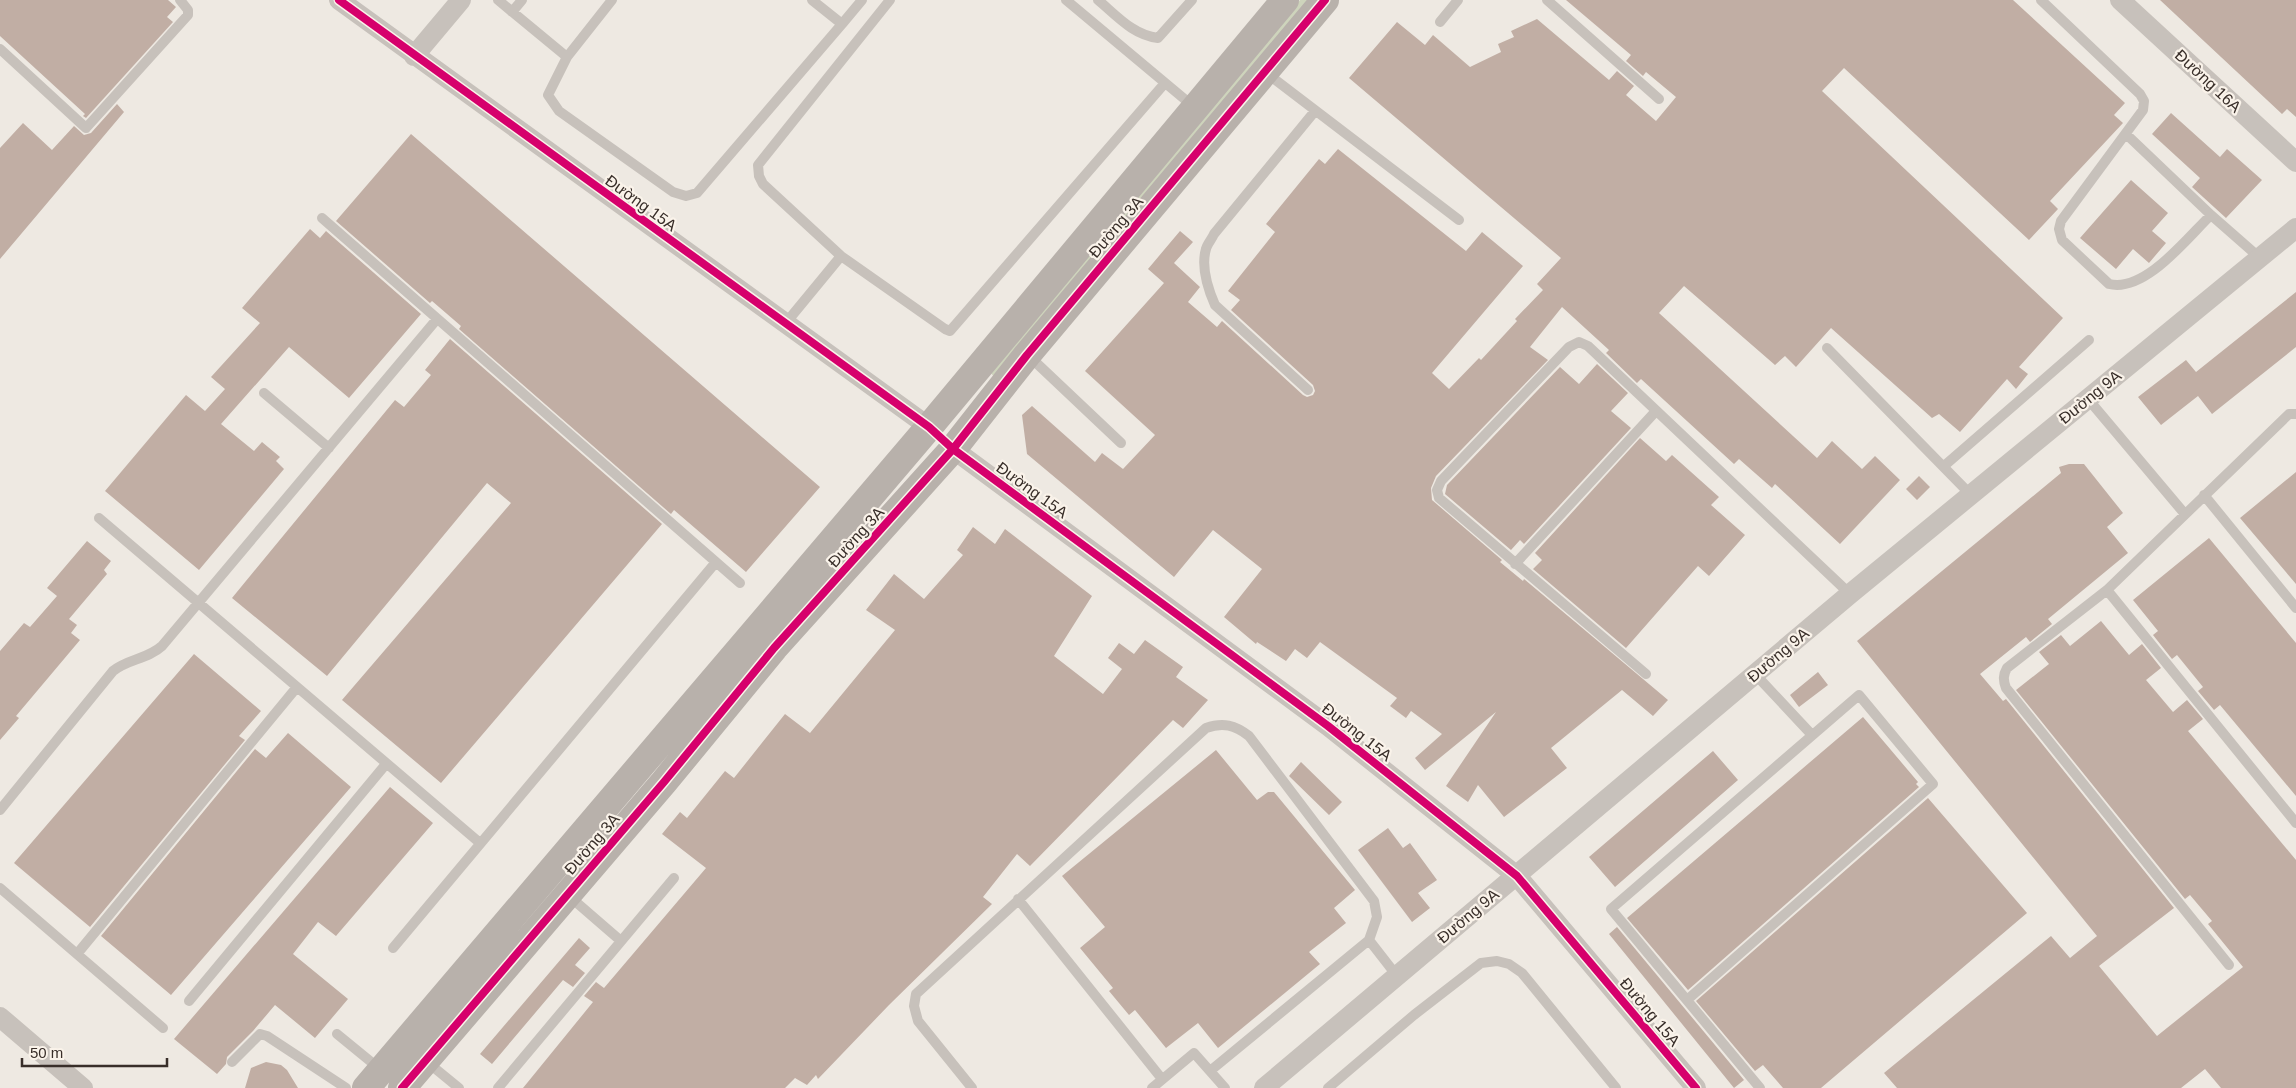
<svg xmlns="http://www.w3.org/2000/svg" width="2296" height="1088" viewBox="0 0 2296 1088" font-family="Arial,sans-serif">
<rect width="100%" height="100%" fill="#eee9e2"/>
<path fill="#ced4bc" d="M1300,0H1311L995,378L990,372Z"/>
<path fill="#c1aea4" d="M0,0H168L176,7L167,17L173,22L86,118L83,116L85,114L0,36Z
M1566,0H2013L2125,103L2114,115L2123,123L2050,201L2058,209L2029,240L1844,68L1822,91L2063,318L2019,367L2028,374L2016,389L2007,379L1960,432L1939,414L1932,418L1831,328L1796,367L1785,356L1775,365L1684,286L1659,313L1817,458L1832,441L1862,469L1875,456L1900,480L1840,544L1775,484L1772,488L1739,459L1734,464L1641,379L1637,383L1606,353L1609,350L1562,307L1530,347L1548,360L1436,476L1431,488L1432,500L1502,560L1500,562L1523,581L1524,579L1668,700L1653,716L1622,690L1551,748L1567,768L1504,817L1478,785L1468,802L1446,786L1496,712L1425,770L1415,758L1442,734L1411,711L1406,718L1390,706L1397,698L1320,642L1307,658L1295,649L1286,661L1257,642L1256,644L1224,617L1262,569L1213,530L1174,577L1027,454L1022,415L1032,406L1095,462L1102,453L1123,469L1155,435L1085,371L1164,283L1148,269L1180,231L1193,242L1174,263L1200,287L1188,302L1217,327L1222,321L1303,395L1307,397L1313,395L1315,391L1313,385L1231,310L1240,300L1228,291L1275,232L1266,224L1319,159L1325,164L1338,149L1466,251L1482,232L1523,266L1432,373L1449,389L1479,358L1481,360L1517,321L1515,319L1543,290L1537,284L1561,258L1349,78L1397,22L1425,45L1433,35L1470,67L1501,52L1498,44L1514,37L1511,31L1537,19L1609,80L1617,71L1634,86L1626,95L1656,121L1676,97L1646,72L1643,76L1626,61L1631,55Z
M2160,0H2296V117L2287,109L2282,114Z
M117,104L124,112L0,259V148L23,123L52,150L74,126L84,135L91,133Z
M2171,113L2220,157L2227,149L2262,180L2226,218L2192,187L2200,178L2152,134Z
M411,134L820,487L746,572L674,510L671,514L459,329L461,326L432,301L430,303L336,221Z
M2131,180L2168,213L2152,231L2166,243L2149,263L2133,249L2116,269L2080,238Z
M310,229L320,238L326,231L421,314L349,398L289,347L221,424L254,451L262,442L280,457L276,461L284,469L199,570L105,491L186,395L205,411L225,389L211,377L260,323L242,308Z
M2296,292V347L2212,414L2198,396L2161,425L2138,397L2186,360L2196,372Z
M450,339L662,524L441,783L342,700L511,503L487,483L327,676L232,598L395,400L404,407L431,375L425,370Z
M1597,364L1628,393L1611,411L1631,428L1524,544L1520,540L1511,550L1445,494L1447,485L1560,367L1579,384Z
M1640,438L1666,461L1672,455L1719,497L1711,505L1745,535L1709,576L1698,566L1626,648L1533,569L1542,560L1535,553Z
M2069,464H2084L2123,513L2107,527L2128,553L2048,619L2052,624L2030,642L2026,637L1980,674L2003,701L2006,699L2174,908L2099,966L2157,1036L2243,967L2208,924L2212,921L2190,895L2185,899L2016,690L2049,664L2039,652L2061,635L2070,646L2101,621L2129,655L2142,644L2161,668L2146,680L2173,712L2187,700L2203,719L2188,731L2296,860V1088H2221L2205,1069L2181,1088H1897L1884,1073L2051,936L2070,958L2097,936L1857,641L2061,473L2059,467Z
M2296,472V584L2240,518Z
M1919,476L1930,487L1917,500L1906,489Z
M973,527L995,544L1005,529L1092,596L1054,656L1103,694L1122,669L1108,658L1119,643L1134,654L1145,640L1183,667L1176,677L1208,700L1183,728L1173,720L1030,866L1017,854L983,897L992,904L889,1005L818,1079L816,1075L807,1085L795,1078L785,1088H523L593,1002L584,996L596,982L604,988L706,868L662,834L680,812L687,818L725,771L734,778L785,714L810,733L895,630L866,610L894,574L924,599L963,555L957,550Z
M2209,538L2296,643V796L2220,705L2214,710L2198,691L2203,687L2177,655L2172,659L2153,635L2158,631L2133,600Z
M87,541L111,561L104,570L107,574L69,619L77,625L71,633L80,640L16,716L19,718L0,740V651L24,623L30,627L57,596L47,588Z
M194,654L261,711L239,736L245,740L90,927L14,863Z
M1818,672L1828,685L1799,707L1790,695Z
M1863,717L1918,782L1916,784L1919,787L1688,990L1627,918Z
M288,733L351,787L171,995L101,936L255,749L266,758Z
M1216,750L1257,800L1268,792H1274L1355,890L1334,908L1346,923L1309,952L1320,964L1218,1048L1198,1023L1166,1048L1135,1010L1129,1015L1109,991L1113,988L1080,948L1105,927L1062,876Z
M1713,751L1738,780L1615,887L1589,857Z
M1301,762L1342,802L1329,815L1289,776Z
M390,787L433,823L336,936L318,922L293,954L348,999L315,1038L275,1005L253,1031L227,1057L226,1064L217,1074L174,1039Z
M1928,798L2027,913L1821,1088H1783L1763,1065L1755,1071L1696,1001Z
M1388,828L1403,848L1410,843L1437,880L1418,893L1430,908L1412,922L1358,850Z
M1617,927L1744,1080L1734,1088L1609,934Z
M579,938L590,948L575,965L585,973L573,987L563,980L492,1064L480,1054Z
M266,1062L281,1065L287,1070L298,1088H245L251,1068Z"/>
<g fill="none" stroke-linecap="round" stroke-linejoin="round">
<path stroke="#c7c1bb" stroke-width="10" d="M498,0L567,57
M612,0L567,57L548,95L559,111L673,192L686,196L697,193L842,24
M812,0L842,24L862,0
M1066,0L1194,107
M1098,0C1117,16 1133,35 1158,38L1192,0
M1547,0L1659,99
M2041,0L2140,94L2144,101L2143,110L2061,221L2059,229L2062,240L2109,284C2145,293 2187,238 2211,215L2260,258
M512,12L522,0
M1440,22L1458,0
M0,49L86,128L188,15V10L180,0
M1265,72L1459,220
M2126,134L2211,215
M322,218L740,583
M841,256L945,329L950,331L1165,83
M785,324L841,256L763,184L759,176L758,165L890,0
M1827,348L1971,495
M1029,356L1121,443
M1308,390L1215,305C1208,289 1201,266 1206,249C1207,244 1212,239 1214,234L1315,111
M264,393L329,448
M2088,399L2184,513
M1944,466L2089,340
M2204,495L2296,608
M99,518L480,843
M1515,564L1656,411
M2107,590L2296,823
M1646,674L1439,498L1437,490L1441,481L1569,347L1579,342L1588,346L1850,594
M1755,674L1812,735
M0,810L113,671C128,659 148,659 162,646L437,319
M0,888L163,1028
M569,896L621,941
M1018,899L1162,1079
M393,948L716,562
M77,954L297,687
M2229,965L2006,688C2003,680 2003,675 2007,668L2107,590L2289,414H2296
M1687,1000L1933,784L1859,695L1611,909L1760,1088
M189,1001L386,764
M337,1034L381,1070
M426,1061L459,1088
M232,1062L260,1034L267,1036L346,1088
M1210,1071L1369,940
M498,1088L674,878
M972,1088L918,1021L914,1006L916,994L1206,728C1223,722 1235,725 1249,736L1374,901L1377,917L1369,940L1397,976
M1152,1088L1194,1053L1225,1088
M1328,1088L1414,1015L1481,963L1497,961L1509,964L1522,973L1616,1088"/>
<path stroke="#c7c1bb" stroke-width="20" d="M339,0L929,427
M2120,0L2296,162
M414,56L461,0
M953,449L1328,726L1517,876L1696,1088
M0,1017L83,1088
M1264,1088L1850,594L2296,228"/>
<path stroke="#b8b1ab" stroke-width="28" d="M366,1088L929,427L1285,0
M402,1088L664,782L774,648L953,449L1027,355L1325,0"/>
<defs>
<path id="cycleway" d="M339,0L929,427L953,449L1328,726L1517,876L1696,1088
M402,1088L664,782L774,648L953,449L1027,355L1325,0"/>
</defs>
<use href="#cycleway" stroke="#faf3ea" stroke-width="11"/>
<use href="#cycleway" stroke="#d6006c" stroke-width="8"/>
</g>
<g text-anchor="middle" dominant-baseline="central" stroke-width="4.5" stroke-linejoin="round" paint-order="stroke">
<g font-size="16" fill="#382e29" stroke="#faf3ea">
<text transform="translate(2208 81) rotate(43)">Đường 16A</text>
<text transform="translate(641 203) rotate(36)">Đường 15A</text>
<text transform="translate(1116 227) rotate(-50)">Đường 3A</text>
<text transform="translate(2090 397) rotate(-39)">Đường 9A</text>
<text transform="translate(1032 490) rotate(36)">Đường 15A</text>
<text transform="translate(856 537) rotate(-48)">Đường 3A</text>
<text transform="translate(1778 655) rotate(-40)">Đường 9A</text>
<text transform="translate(1357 732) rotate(38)">Đường 15A</text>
<text transform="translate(592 844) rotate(-49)">Đường 3A</text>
<text transform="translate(1468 916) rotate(-40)">Đường 9A</text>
<text transform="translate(1650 1012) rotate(50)">Đường 15A</text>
</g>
</g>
<path d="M22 1058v8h145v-8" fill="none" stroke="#382e29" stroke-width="2.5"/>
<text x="30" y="1058" font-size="15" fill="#382e29" stroke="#faf3ea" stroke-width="4" paint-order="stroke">50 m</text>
</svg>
